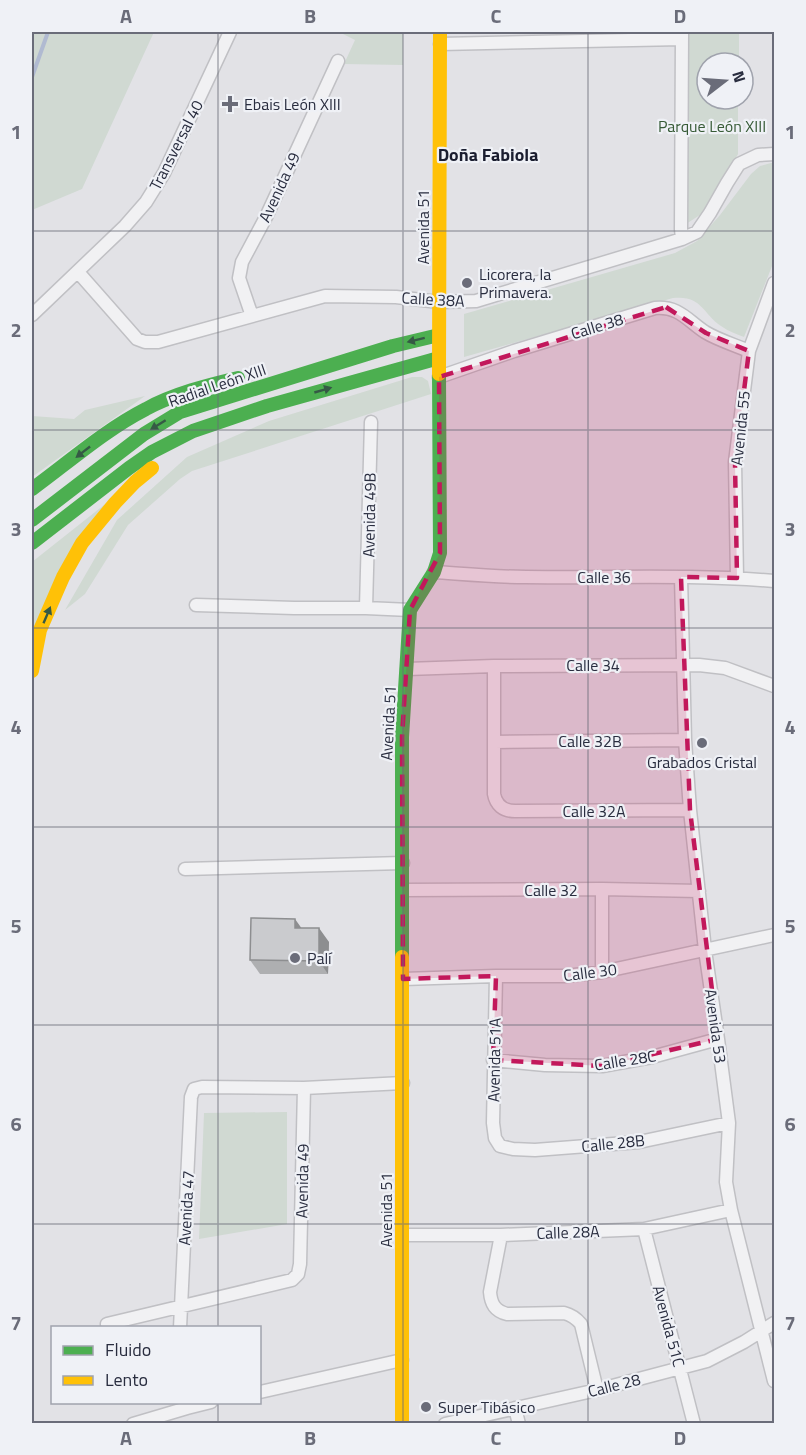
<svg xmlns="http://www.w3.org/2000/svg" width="806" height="1455" viewBox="0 0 806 1455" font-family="'Titillium Web',sans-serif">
<rect width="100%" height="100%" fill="#e2e2e6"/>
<path fill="#d0d9d2" d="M32,32H154L82,189L32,210Z
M339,32H403V65L344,64L355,40Z
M687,32H739V63H707V99H738V154L727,174L703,213L686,224Z
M771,163H774V261L744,337C736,334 728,331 721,326C702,313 702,295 673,298L464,357V314L675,253L697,241L720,215L751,174L760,166Z
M412,377H422L428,381L431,394L192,471L180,479L128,525L85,594L65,610L117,520L187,457L269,421Z
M145,396L32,477V416L74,419L85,410Z
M109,501L32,655V562Z
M287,1112V1224L199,1239L204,1113Z"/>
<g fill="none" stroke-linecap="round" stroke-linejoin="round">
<path stroke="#b0bad1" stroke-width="4" d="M32,77L48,32"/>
<defs>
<path id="street" d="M682,33L681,229L682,239
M440,44L682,39
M78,272L137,339L145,342H158L325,296L396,297L439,302L476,301L682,239L697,232L710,213L727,183L739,164L758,155L774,154
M32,315L125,226L146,202L164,173L230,32
M252,316L239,278L242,262L266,217L338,61
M439,377L514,351L655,308C679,306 687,320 705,332C718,340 735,345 749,351
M434,572C464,574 495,577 526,577C609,578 692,574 774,581
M681,577L685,740L690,810L705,950L718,1039L729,1123L726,1182L731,1210L774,1381
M737,578L735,462L749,351L774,283
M196,605L294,608H366L410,610
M366,608L371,422
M494,666V794C496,805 503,811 515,811L690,810
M407,669L494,666L699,665L725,668L774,686
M495,742L685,740
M185,869L403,863
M403,890L602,889L699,891
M602,972V889
M496,976L493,1123L495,1138L500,1146L513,1149L535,1150L639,1142L729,1123
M403,979L496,976H565L602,972L774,935
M493,1060L545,1065L602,1066L652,1057L718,1039
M644,1229L694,1424
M403,1235H501L644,1229L731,1210
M501,1235L490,1292C491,1304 495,1311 507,1314L564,1313C572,1315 576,1318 581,1324L597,1390
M107,1324L292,1280L298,1274L300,1264L304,1088
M180,1328L191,1097L194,1089L202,1087L304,1088L403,1083
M260,1392L402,1360
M515,1408L519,1424
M133,1424L187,1408L211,1402
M445,1424L597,1390L707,1361L744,1342L774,1323"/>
</defs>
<use href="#street" stroke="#c0c0c4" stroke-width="15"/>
<use href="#street" stroke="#f1f1f3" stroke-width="12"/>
<path stroke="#4caf50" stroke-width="14" d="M32,489C69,462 105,430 146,409C173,394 208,385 238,378
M32,520L144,434L180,412L393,346L439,335
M32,543L129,468L152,452L193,431L267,406L439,358
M402,957V737L410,610L434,572L440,553L439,374"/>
<path stroke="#ffc107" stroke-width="14" d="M439,374L440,32
M32,671L40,630L63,577L82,543L115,503L135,482L152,468
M402,957V1424"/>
</g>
<path fill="#aeafb1" d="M301,928L329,942L328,974H260L250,960Z"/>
<path fill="#8d8e90" d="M295,919L305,933L295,928Z
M319,928L329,942L328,974L319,961Z"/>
<path fill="#cacbce" stroke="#8d8e90" stroke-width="1.5" d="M251,918L295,919V928H319V961L250,960Z"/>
<defs><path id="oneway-solid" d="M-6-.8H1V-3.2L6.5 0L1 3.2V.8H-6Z" transform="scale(1.5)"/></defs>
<g fill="#355a45">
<use href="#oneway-solid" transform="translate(416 340) rotate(166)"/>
<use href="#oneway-solid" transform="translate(323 390) rotate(-16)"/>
<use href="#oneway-solid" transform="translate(158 425) rotate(148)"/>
<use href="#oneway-solid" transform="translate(83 452) rotate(142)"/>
<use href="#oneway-solid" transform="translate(47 615) rotate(-67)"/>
</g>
<path fill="#c2185b" fill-opacity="0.2" stroke="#c2185b" stroke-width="4.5" stroke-dasharray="12 8" stroke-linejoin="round" d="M666,307L706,333L749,351L735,462L737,578L681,577L690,810L718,1039L602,1066L493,1060L496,976L403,979L402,737L410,610L440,553L439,377Z"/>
<path fill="none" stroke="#6a6c79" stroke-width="1.5" stroke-opacity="0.55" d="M218,32V1328M403,32V1424M588,32V1424M32,231H774M32,430H774M32,628H774M32,827H774M32,1025H774M32,1224H774M218,1402V1424"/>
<g fill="#6a6c79" stroke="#eff1f6" stroke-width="2">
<path d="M227 95h6v6h6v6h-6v6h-6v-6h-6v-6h6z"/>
<circle cx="467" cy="283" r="6"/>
<circle cx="702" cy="743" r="6"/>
<circle cx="295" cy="958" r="6"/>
<circle cx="426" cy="1407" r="6"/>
</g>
<g text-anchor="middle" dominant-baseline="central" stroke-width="4.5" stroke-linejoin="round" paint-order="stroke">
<g font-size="16" fill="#292d3f" stroke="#eff1f6" text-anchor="start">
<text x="244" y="104">Ebais León XIII</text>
<text x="479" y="274">Licorera, la<tspan x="479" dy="18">Primavera.</tspan></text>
<text x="702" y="762" text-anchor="middle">Grabados Cristal</text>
<text x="307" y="958">Palí</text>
<text x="438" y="1407">Super Tibásico</text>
</g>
<g font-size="16" fill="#375b36" stroke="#eff1f6">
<text x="712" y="126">Parque León XIII</text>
</g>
<g font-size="16" fill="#292d3f" stroke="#eff1f6">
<text transform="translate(176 145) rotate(-63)">Transversal 40</text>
<text transform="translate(279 187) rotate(-65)">Avenida 49</text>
<text transform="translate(423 227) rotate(-90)">Avenida 51</text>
<text transform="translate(433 299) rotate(3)">Calle 38A</text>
<text transform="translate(597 326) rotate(-17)">Calle 38</text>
<text transform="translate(217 385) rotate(-19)">Radial León XIII</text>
<text transform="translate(740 428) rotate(-84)">Avenida 55</text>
<text transform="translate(369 515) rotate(-89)">Avenida 49B</text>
<text x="604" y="577">Calle 36</text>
<text x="593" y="665">Calle 34</text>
<text transform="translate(388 723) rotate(-87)">Avenida 51</text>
<text x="590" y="741">Calle 32B</text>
<text x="594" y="811">Calle 32A</text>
<text x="551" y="890">Calle 32</text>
<text transform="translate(590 972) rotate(-7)">Calle 30</text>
<text transform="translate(716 1026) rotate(82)">Avenida 53</text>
<text transform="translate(494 1060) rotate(-89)">Avenida 51A</text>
<text transform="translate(625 1060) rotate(-9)">Calle 28C</text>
<text transform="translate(613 1143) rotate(-6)">Calle 28B</text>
<text transform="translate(302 1181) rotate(-89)">Avenida 49</text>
<text transform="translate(186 1208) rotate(-87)">Avenida 47</text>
<text transform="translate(386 1210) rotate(-90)">Avenida 51</text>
<text transform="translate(568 1232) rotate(-2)">Calle 28A</text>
<text transform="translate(669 1326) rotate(75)">Avenida 51C</text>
<text transform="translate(614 1385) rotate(-14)">Calle 28</text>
</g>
<g font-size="18" font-weight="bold" fill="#1b1e30" stroke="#eff1f6">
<text x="488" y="154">Doña Fabiola</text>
</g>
</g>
<rect width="806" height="1455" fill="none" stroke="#eff1f6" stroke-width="66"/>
<rect x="51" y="1326" width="210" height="78" fill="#eff1f6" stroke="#a0a3ad" stroke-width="1.5"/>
<rect x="63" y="1346" width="30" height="9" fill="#4caf50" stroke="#a0a3ad" stroke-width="1.5"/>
<text x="105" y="1356" font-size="18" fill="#292d3f">Fluido</text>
<rect x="63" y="1376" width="30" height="9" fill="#ffc107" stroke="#a0a3ad" stroke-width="1.5"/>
<text x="105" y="1386" font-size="18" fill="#292d3f">Lento</text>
<g transform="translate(725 81) rotate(73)"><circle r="28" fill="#eff1f6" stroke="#a0a3ad" stroke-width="1.5"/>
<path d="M0-4.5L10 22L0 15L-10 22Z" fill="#6a6c79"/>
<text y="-9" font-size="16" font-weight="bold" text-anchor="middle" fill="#292d3f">N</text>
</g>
<rect x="33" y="33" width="740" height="1389" fill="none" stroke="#6a6c79" stroke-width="2"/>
<g font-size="20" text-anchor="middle" font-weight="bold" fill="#6a6c79">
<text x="126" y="23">A</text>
<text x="310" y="23">B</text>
<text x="496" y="23">C</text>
<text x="680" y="23">D</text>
<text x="16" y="139">1</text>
<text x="790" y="139">1</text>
<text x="16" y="337">2</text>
<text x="790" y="337">2</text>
<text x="16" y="536">3</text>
<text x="790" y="536">3</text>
<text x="16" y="734">4</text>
<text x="790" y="734">4</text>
<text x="16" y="933">5</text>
<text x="790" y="933">5</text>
<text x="16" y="1131">6</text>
<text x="790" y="1131">6</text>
<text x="16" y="1330">7</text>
<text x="790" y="1330">7</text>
<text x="126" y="1445">A</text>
<text x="310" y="1445">B</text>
<text x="496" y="1445">C</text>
<text x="680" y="1445">D</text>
</g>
</svg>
